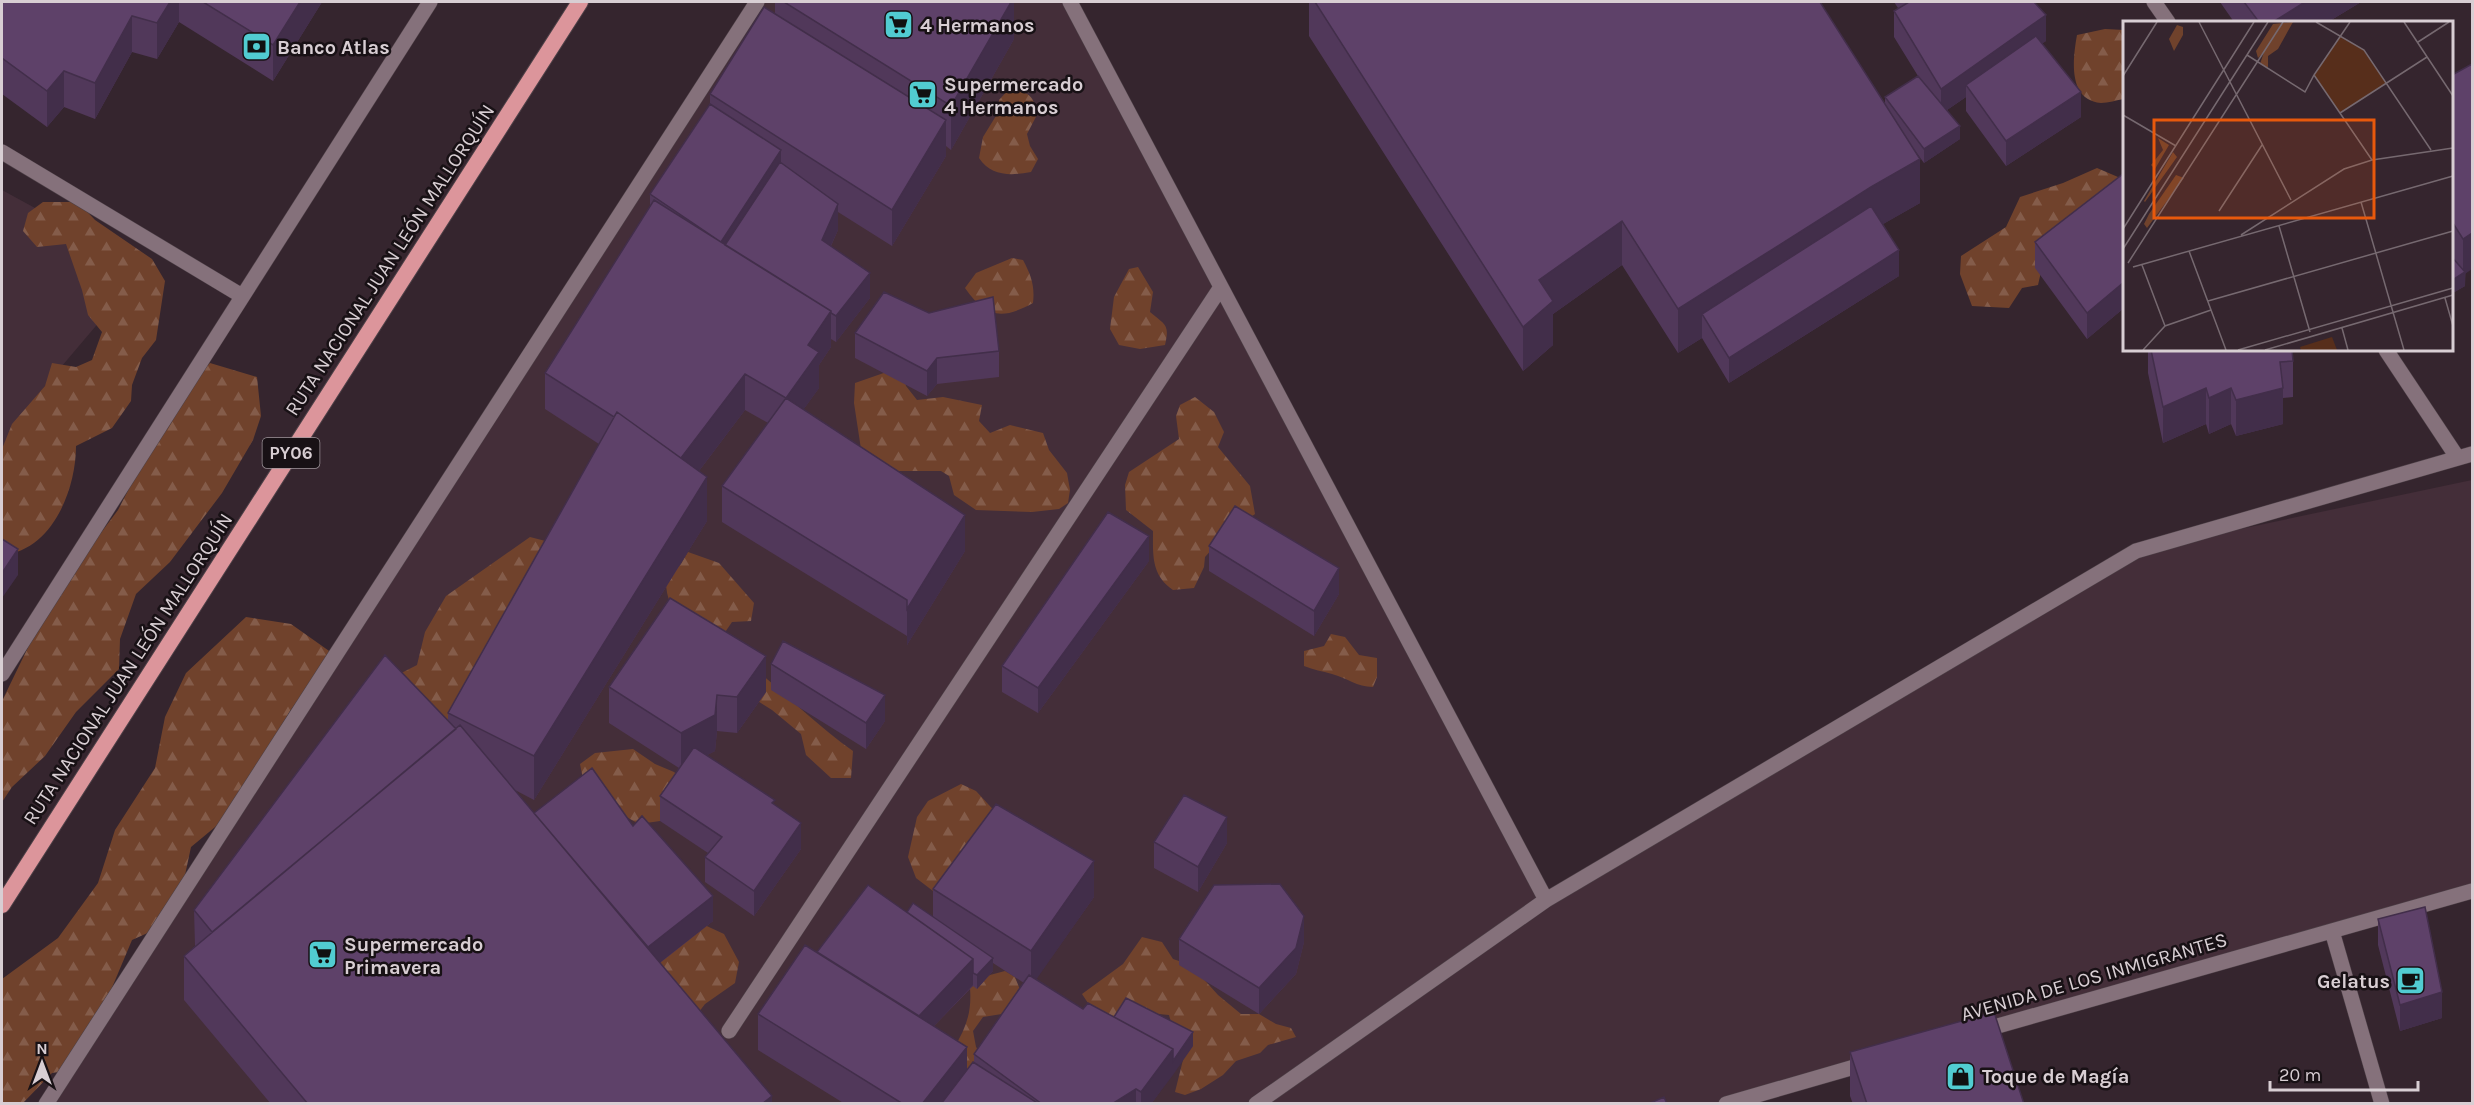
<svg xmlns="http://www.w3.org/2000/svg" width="2474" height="1105" viewBox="0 0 2474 1105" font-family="Karla,sans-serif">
<defs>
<pattern id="forest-firs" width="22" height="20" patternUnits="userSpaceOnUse" patternTransform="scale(1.5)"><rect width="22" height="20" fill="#70422c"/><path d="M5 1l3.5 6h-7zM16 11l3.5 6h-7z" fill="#845c4a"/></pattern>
</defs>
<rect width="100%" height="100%" fill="#35252e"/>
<path fill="#442e39" d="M755,2H1071L1546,899L2136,551L2472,480V891L1727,1103L38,1104Z
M2,190L145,268L45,386L2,451Z"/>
<path fill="url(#forest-firs)" d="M2105,29L2124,30V99C2117,100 2108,103 2101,103C2067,100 2073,58 2077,35Z
M1009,89C1029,92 1032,94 1038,113L1027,134L1030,146L1038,159L1031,172C1010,176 991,176 979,158L983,137L999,111V100Z
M2097,168L2118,177L2123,199L2043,263L2038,285L2022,288L2009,308L1972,306L1960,274L1961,256L2006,227L2020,197L2063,183Z
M43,202H78L95,220L152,259L165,281L156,340L142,358L132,385L131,401L112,428L76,446C76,490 52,551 2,555V449L12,424L45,386L52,363L76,367L92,360L102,332L88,315L82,290L66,244L37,247L23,231L28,213Z
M1012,258L1023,260C1031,275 1035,286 1033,303C1002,320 986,318 965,288L976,273Z
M1138,267L1153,292L1150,312C1165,325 1170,324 1165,345L1140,349L1119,345L1110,329L1114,297L1129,269Z
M210,363L257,377L261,416L253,440L222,493L170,562L136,594L120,639L119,669L76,712L45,756L12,787L2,802V701L52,598L118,510L179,391Z
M901,367L906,386L917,400L943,397L982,405L979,421L990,433L1010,425L1043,433L1049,450L1067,473L1070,490L1068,503L1059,509L1032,512L976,510L954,495L949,476L941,471H894L861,449L854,403L855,383Z
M1195,397L1214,412L1224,432L1218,447L1250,486L1255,514L1222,538L1205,557L1204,567L1194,588L1173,590C1151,575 1153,555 1153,531L1126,510L1125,485L1129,472L1179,439L1176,416L1180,405Z
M530,537L584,551L453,748L376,686L417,665L425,632L446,596Z
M688,552L719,563L754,603L751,621L732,622L719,641C692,626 666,617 666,581L681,564Z
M246,617L291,624L332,653L290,711L226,818L191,847L182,889L152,931L132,940L103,1009L72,1070L52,1073L23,1103H2V979L58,938L98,883L115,830L155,768L165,717L186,673Z
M1331,634L1345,637L1359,655L1377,658V677L1373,687C1357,687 1347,678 1332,674C1322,671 1314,670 1304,666V651L1324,646Z
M761,674C792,700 820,728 853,751L851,778H831L806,755L801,734L772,710L753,698Z
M633,749L655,764L674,772L684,781L686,797L660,821L639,824L614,810L583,779L580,764L595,753Z
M961,784L976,791L1000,817L937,894L916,878L908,857L917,817L928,801Z
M698,922L724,934L739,962L735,983L705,1004L692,1021L644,967Z
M1142,937L1162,942L1173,959L1191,965L1218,995L1241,1014H1259L1276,1024L1291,1028L1296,1037L1268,1045L1260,1053L1236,1061L1223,1075L1201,1089L1185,1095L1175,1092L1183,1060L1173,1047V1029L1169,1015L1159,1014L1142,1020L1098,1018L1082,994L1123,964Z
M1005,971L1015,977L1022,995L1008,1013L983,1017L973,1031L976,1047L982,1055L966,1079L953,1049C966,1029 972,1012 970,988L990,975Z"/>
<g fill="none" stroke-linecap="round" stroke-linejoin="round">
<defs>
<path id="minor" d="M1070,2L1546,900
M2154,2L2168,22
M2,152L242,296
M2386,350L2457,457
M2,674L430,2
M2332,931L2382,1104
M729,1031L1221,287
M1980,1031L2472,891
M46,1104L757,2
M1256,1104L1546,900L2136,551L2472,454
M1726,1104L1868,1063"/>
<path id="trunk" d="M2,905L580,2"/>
</defs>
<use href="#minor" stroke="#4d4047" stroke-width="16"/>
<use href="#trunk" stroke="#4d4047" stroke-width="18"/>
<use href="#minor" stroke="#85717b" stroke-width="15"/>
<use href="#trunk" stroke="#dc959b" stroke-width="16"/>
</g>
<path fill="#51385a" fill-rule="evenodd" d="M2,2H322L273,81L179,22L157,59L132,52L95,119L64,107L47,127L2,94Z
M775,2H1014V39L951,150L946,146V156L892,246L838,212V230L831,246L870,298L836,342L831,339V347L819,365V388L803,410L965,551L907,645V636L722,522V486L768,423L745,410L699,471L707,521L534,800L515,790L534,813L633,826L713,921L660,963L772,1104H271L184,1000V956L195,946L194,910L448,721V713L599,444L545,409V373L650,206V194L710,104V94L775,14Z
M1309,2H1820L1885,105V97L1918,76L1894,37V11L1898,8L1894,2H2034L2046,41L2042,43L2081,117L2006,166L1966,111V97L1947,110L1960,139L1924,163L1910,144L1920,203L1883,224L1899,276L1729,383L1702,338L1678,353L1622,265L1553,314V345L1523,371L1309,36Z
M2220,2H2361L2328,22H2234Z
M2472,64L2465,286L2451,294V70L2454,74Z
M2124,176V308L2087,339L2035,268V242Z
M855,333L999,351V377L937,384L927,396L855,358Z
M2148,350H2292L2293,361V397L2283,398V424L2236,436L2231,424L2209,434L2206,424L2163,443L2148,373Z
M1209,546L1339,594L1314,636L1209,571Z
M1149,561L1038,713L1002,692V666Z
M771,664L885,721L866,749L771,690Z
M609,687L766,692L737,733L717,731L715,751L707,755L775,805L801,849L754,916L705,882V857L708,853L660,821V796L679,768L609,723Z
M1154,842L1227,843L1198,892L1154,868Z
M933,889L1094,897L1036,979L1083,1009L1114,1017L1193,1046L1151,1104H845L758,1050V1014L817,952L907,912L933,917ZM993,963L1024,983L974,1054V1063L967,1070L934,1026L973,986L977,989L993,971Z
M2378,919L2442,1018L2400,1031L2378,945Z
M1179,939L1304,942L1296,974L1259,1014L1179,965Z
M1850,1052L2024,1104H1853L1850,1096Z"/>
<path fill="#422e4a" d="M170,2H179V22L157,59V23Z
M300,2H322L273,81V45Z
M1011,2H1014V39L951,150V106Z
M2305,2H2361L2328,22H2273Z
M2046,15V41L1972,93L1966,85V97L1941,114V89Z
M132,16V52L95,119V83Z
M64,71V107L47,127V91Z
M2081,92V117L2006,166V141Z
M946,120V156L892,246V210Z
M1960,126V139L1924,163V149Z
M781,150V175L730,254L720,243Z
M1920,159V203L1871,231L1702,314V338L1678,353V309L1871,187Z
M838,204V230L822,265V240Z
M1622,221V265L1553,314V345L1523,371V327L1539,280Z
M2472,233V269L2465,274V286L2451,294V281L2463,273V239Z
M1899,250V276L1729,383V358Z
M870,273V298L836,342V316Z
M2124,282V308L2087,339V313Z
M831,311V347L819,365V388L786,434V398L808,345Z
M937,358V384L927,396V371Z
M745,374V410L680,496V460Z
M2206,388V424L2163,443V407Z
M2231,388V424L2209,434V398Z
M2283,388V424L2236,436V400Z
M707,477V521L534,800V756Z
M965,515V551L907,645V609Z
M1149,536V561L1038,713V688Z
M18,549V575L2,598V573Z
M1339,568V594L1314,636V611Z
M766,656V692L737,733V697Z
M717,695V731L715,751L681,769V733Z
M885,695V721L866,749V723Z
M1227,817V843L1198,892V867Z
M801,823V849L754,916V891Z
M1094,861V897L1031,987V951Z
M713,896V921L648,972V947Z
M1304,916V942L1296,974L1259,1014V988Z
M993,958V971L977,989V975Z
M973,959V985L914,1047V1021Z
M2442,992V1018L2400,1031V1005Z
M1193,1032V1046L1173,1075L1151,1104H1141V1092L1173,1049Z
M967,1047V1083L950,1104H922Z
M1136,1089V1104H1112Z
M772,1096V1104H762Z"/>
<path fill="#5e4169" stroke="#422e4a" stroke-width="1.5" d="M2,2H170L157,23L132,16L95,83L64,71L47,91L2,58Z
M203,2H300L273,45Z
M784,2H1011L951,106Z
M1315,2H1820L1920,159L1871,187L1678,309L1622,221L1539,280L1553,301L1523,327Z
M1909,2H2034L2046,15L1941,89L1894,11Z
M2244,2H2305L2273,22H2259Z
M764,7L946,120L892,210L710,94Z
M2036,36L2081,92L2006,141L1966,85Z
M2472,64V233L2463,239L2451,220V70L2454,74Z
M1918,76L1960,126L1924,149L1885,97Z
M710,104L781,150L721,242L650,194Z
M780,162L838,204L822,240L870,273L836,316L831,313V311L725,245Z
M2123,174L2124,176V282L2087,313L2035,242Z
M654,200L831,311L808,345L819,352L786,398L965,515L907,609V600L722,486L786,398L745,374L681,458L617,412L614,417L545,373Z
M1871,206L1899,250L1729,358L1702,314Z
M2451,256L2465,272L2451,281Z
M884,292L929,313L993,297L999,351L937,358L927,371L906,360L855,333Z
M2151,350H2292L2293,361L2280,362L2283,388L2236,400L2231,388L2209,398L2206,388L2163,407Z
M617,412L707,477L534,756L448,713Z
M1235,506L1339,568L1314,611L1209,546Z
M1108,512L1149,536L1038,688L1002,666Z
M2,539L18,549L2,573Z
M670,598L766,656L737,697L717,695L715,715L681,733L609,687Z
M783,641L885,695L866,723L771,664Z
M385,655L456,729L212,932L194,910Z
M460,725L772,1096L762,1104H308L184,956Z
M694,747L775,800L772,803L801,823L754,891L705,857L722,837L660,796Z
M592,768L633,826L642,816L713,896L648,947L595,885L534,813Z
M1184,795L1227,817L1198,867L1154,842Z
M996,804L1094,861L1031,951L933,889Z
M1280,884L1304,916L1296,948L1259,988L1179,939L1214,885Z
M868,885L973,959L919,1016L817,952Z
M913,903L993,958L977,975L973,973V959L907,912Z
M2425,907L2442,992L2400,1005L2378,919Z
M805,945L967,1047L922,1104H903L758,1014Z
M1029,975L1083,1009L1088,1003L1173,1049L1141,1092L1136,1089L1112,1104H1042L974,1054Z
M1126,998L1193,1032L1173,1061V1049L1114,1017Z
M1994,1012L2024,1104H1867L1850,1052Z
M973,1062L1039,1104H941Z
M1664,1097L1667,1104H1648Z"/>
<defs>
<symbol id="supermarket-square" viewBox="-11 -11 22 22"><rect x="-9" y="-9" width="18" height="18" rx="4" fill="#51ccd1" stroke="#181115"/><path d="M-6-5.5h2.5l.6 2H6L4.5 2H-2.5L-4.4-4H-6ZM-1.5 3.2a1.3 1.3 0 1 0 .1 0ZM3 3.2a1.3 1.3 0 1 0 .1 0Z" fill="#111"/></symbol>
<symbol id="bank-square" viewBox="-11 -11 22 22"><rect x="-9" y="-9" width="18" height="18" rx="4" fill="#51ccd1" stroke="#181115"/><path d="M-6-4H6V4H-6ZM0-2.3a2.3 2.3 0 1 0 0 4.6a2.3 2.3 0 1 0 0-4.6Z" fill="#111"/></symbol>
<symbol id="cafe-square" viewBox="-11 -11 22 22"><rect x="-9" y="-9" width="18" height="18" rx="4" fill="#51ccd1" stroke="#181115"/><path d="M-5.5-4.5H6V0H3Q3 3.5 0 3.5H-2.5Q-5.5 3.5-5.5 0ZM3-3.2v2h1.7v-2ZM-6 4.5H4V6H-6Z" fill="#111"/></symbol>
<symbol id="shop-square" viewBox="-11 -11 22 22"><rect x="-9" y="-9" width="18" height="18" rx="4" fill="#51ccd1" stroke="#181115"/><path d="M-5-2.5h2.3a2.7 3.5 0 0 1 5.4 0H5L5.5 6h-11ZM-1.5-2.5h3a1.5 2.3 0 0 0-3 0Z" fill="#111"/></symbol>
</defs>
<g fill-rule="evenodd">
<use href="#supermarket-square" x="882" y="8" width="33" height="33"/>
<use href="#bank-square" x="240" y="30" width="33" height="33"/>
<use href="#supermarket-square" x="906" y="78" width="33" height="33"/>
<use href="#supermarket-square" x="306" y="938" width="33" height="33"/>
<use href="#cafe-square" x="2394" y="964" width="33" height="33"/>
<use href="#shop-square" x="1944" y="1060" width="33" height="33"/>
</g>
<g text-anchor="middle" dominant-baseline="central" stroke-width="5" stroke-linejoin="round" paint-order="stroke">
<rect fill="#181115" stroke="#9e959a" stroke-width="1.5" x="262.5" y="438" width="57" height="30" rx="4.5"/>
<g font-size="18" font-weight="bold" fill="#d8ced3">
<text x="291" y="453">PY06</text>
</g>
<g font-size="20" font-weight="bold" fill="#d8ced3" stroke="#181115" text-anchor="start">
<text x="920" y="25">4 Hermanos</text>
<text x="277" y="47">Banco Atlas</text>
<text x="944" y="84">Supermercado<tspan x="944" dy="23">4 Hermanos</tspan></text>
<text x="344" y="944">Supermercado<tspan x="344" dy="23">Primavera</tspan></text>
<text x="2390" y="981" text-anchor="end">Gelatus</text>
<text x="1982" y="1076">Toque de Magía</text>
</g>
<g font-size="20" fill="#d8ced3" stroke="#181115">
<text transform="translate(390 260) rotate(-57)">RUTA NACIONAL JUAN LEÓN MALLORQUÍN</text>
<text transform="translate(128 669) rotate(-57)">RUTA NACIONAL JUAN LEÓN MALLORQUÍN</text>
<text transform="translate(2094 977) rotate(-16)">AVENIDA DE LOS INMIGRANTES</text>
</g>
</g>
<g transform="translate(2123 21)">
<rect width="330" height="330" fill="#35252e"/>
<path d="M170,1L155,28L145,35V47L137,43L141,31L135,37L133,30L150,3ZM54,4L60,6V14L51,30L46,18ZM35,117L46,124L32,148L28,144L40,129ZM50,131L54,136L22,181L21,180ZM53,154L61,157L24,207L21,203L26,193Z" fill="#70422c"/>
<path d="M217,16L241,29L263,62L217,92L191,54Z" fill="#572e1b"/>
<path d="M209,316L214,329H178L177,326Z" fill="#572e1b"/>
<path fill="none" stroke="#766970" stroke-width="1.5" d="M76,1L168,179M193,1L241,29L308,129M281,1L330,75M295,21L326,1M124,34L182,71L191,54L249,139M191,54L227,1M0,55L34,1M217,92L304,36M0,94L53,125M238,181L281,329M96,190L139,124M156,205L187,311M0,208L131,1M118,214L221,148L249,139L330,127M0,228L145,1M66,230L103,329M5,242L160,1M19,244L42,305M10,246L330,155M322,277L330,305M85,280L330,210M219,307L225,329M20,329L42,305L88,289M115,329L330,267M142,329L330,274"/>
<path fill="#e8590c" fill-opacity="0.15" stroke="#e8590c" stroke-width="3" d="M31,99H251V197H31Z"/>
<rect width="330" height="330" fill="none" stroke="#d8ced3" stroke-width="3"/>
</g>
<rect width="2474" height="1105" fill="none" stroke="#d8ced3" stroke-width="6"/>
<g transform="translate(42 1063)" stroke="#181115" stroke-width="4.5" paint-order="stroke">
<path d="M0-4.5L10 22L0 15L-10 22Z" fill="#d8ced3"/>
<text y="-9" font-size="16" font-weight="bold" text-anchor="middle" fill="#d8ced3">N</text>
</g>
<path d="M2270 1081v9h148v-9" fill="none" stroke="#d8ced3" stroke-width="3"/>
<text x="2279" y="1081" font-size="18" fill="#d8ced3" stroke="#181115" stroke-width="4.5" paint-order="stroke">20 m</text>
</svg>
